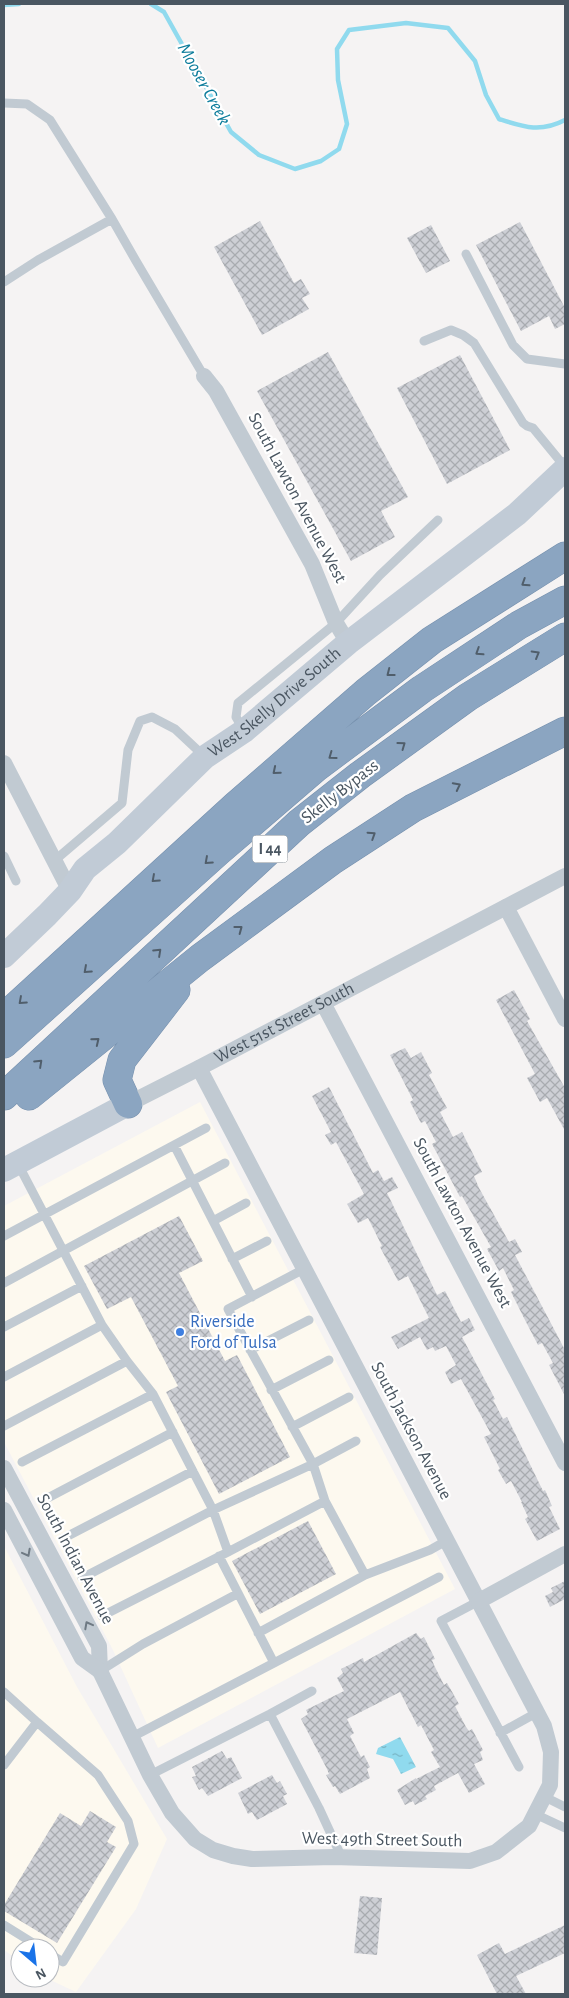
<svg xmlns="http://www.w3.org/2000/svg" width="569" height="1998" viewBox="0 0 569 1998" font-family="'Alegreya Sans',sans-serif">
<defs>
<pattern id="water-ripples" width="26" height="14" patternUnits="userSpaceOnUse" patternTransform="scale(1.25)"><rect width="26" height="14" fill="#90daee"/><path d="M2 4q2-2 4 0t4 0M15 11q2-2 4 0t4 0" fill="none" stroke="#78b4c4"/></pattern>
<pattern id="building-cross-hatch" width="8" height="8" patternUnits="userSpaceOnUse" patternTransform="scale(1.25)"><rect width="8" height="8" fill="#cdcfd5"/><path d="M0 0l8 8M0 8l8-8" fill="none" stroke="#a8abb0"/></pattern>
</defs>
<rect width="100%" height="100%" fill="#f5f3f3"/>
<path fill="#fdf9ef" d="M200,1102L455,1589L158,1748L113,1650L4,1442V1206Z
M4,1546L77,1687L167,1839L136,1909L76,1992L46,1978H50V1948H20V1961L4,1950Z"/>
<path fill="url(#water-ripples)" d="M400,1737L416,1767L401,1774L393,1759L376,1754L378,1748Z"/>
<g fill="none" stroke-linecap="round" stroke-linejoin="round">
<path stroke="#90daee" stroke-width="4.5" d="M151,4L164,12L231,132L259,155L295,169L321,161L339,149L347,124L338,80L337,49L349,30L406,23L448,28L475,61L486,95L499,119C524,127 540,133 565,120
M4,5L19,4"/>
</g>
<path fill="url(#building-cross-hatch)" d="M260,221L294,283L301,279L310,294L302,298L309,309L262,335L214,247Z
M520,222L565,308V324L555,329L549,316L521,331L476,245Z
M431,225L450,261L426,273L407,238Z
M328,352L408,497L381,511L395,537L351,561L257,391Z
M460,355L510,450L447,484L397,388Z
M514,990L530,1019L527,1021L565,1088V1131L547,1098L540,1102L527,1078L535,1074L496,1000Z
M405,1048L411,1058L421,1052L432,1073L429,1075L447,1108L440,1112L453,1137L462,1132L482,1172L474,1176L479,1188L509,1242L515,1239L522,1252L515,1255L565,1350V1396L549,1365L553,1363L542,1343L538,1345L526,1322L511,1292L514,1290L503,1268L499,1271L487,1249L491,1247L462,1196L460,1197L432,1144L436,1142L425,1121L421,1123L410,1102L413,1100L390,1055Z
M329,1087L373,1173L378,1170L384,1181L392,1177L398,1188L387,1193L437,1295L445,1291L461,1322L469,1318L475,1330L462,1337L495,1399L493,1400L503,1419L507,1417L543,1491L545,1490L552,1506L549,1507L560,1529L537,1541L525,1519L528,1517L521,1502H522L511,1481L506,1484L498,1470L500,1469L484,1437L491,1434L461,1379L451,1384L445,1372L456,1365L446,1346L435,1351L433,1347L427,1350L420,1337L398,1349L391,1337L429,1318L408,1276L398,1281L380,1247L382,1246L368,1218L358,1223L347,1204L364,1194L336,1142L331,1145L325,1135L331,1132L312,1096Z
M179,1216L203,1261L179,1273L225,1361L237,1355L290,1457L219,1494L166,1392L178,1386L131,1297L107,1309L84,1266Z
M308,1521L336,1574L260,1614L232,1561Z
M565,1581V1599L550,1607L545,1596L553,1592L551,1588Z
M416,1633L421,1639L424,1637L435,1659L432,1660L434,1665L444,1685L447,1683L459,1704L455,1706L466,1727L469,1731L472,1729L483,1750L480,1752L483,1760L474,1764L485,1784L469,1793L458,1773L434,1786L436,1790L425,1796L427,1799L415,1805L413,1801L405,1805L397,1790L416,1778V1779L440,1767L431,1752L434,1750L421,1725L418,1727L400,1692L347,1719L354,1733L350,1736L361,1757L364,1755L370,1767L367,1769L370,1778L340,1794L335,1786L333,1787L326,1775L329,1774L327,1769L301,1719L308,1714L306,1710L344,1691L337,1678L343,1673L341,1669L363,1658L364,1662Z
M222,1751L227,1759L231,1757L242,1778L208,1796L202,1788L199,1790L192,1777L196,1776L192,1767Z
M272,1775L277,1783L280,1781L287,1794L283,1796L287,1804L257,1820L252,1812L248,1814L238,1793Z
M90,1811L116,1827L107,1842L116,1847L57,1943L4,1911V1905L60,1813L81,1826Z
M360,1896L382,1898L377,1955L354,1953Z
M565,1925V1953L516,1976L526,1994H497L477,1955L499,1943L505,1954Z"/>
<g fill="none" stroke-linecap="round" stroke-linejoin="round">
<defs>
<path id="highway" d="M4,1017L235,806L366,692L432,640L565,556
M4,1044L218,852L317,767L422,689L519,625L565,600
M4,1096L299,823L360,775L468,697L565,637
M29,1096L200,958L333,860L413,808L565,731
M128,1104L117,1080L122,1060L176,990"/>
</defs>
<use href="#highway" stroke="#7690ad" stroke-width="29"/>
<path stroke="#c1cad2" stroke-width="9" d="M4,103L27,104L50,120L112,219L136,261L204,376
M466,254L513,345L527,359L565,364
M4,282L38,260L112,219
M424,341L451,330L463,335L474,343L523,423L527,426L533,428L565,467
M244,731L236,717L238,703L336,623L380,575L438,520
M4,856L16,881
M54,861L122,803L128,750L140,721L152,717L175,729L205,757
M174,1145L252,1297
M18,1164L102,1325L127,1361L153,1394L213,1510L228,1552L102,1616
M213,1221L246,1203
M4,1236L206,1128
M232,1259L267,1241
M304,1269L228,1309L313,1464L325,1501
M4,1283L225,1163
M4,1327L82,1286
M250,1350L309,1320
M4,1377L102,1325
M271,1390L329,1360
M4,1426L127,1361
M292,1427L349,1397
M22,1462L153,1394
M42,1501L173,1432
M62,1539L193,1471
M228,1552L325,1501L365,1575
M219,1556L274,1663
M82,1578L213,1510L313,1464L356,1441
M479,1601L441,1621L519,1767
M258,1633L365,1575L430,1550L446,1541
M100,1671L143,1644L237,1594
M4,1692L37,1722L4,1765
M270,1714L319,1808L342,1858
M37,1722L98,1775L128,1821L134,1844L63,1962L50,1954
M500,1733L538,1712
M132,1737L439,1577
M150,1775L270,1714L312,1691
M545,1797L565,1807
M535,1814L565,1828
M4,1925L41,1948"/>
<g stroke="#c1cad2" stroke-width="16">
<path d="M204,376L216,391L312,564L336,623L348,643"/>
<path d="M4,763L70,891"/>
<path d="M506,907L565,1019"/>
<path d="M323,1003L565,1463"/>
<path id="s1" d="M128,1104L199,1068L565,876"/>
<path d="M4,1468L99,1646L100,1671L150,1775L172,1813L195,1839L213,1850L233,1856L252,1859L333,1857L470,1861L496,1852L529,1826L550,1785L551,1752L544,1726L199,1068"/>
<path d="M4,1510L82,1658L100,1671"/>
<path d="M479,1601L565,1554"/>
</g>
<g stroke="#c1cbd6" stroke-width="24">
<path id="s2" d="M4,956L47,915L70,891L85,869L117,843L205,757L244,731L348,643L517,514L565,469"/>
<path d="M4,1170L128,1104"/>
</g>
<use href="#highway" stroke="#8ba5c1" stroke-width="28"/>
</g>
<defs><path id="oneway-chevron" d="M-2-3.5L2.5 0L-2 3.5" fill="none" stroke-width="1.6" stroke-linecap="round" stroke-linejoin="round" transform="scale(1.25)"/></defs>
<g stroke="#505e6b">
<use href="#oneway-chevron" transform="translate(525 583) rotate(147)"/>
<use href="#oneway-chevron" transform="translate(479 652) rotate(147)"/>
<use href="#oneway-chevron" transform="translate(536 654) rotate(-30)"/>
<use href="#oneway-chevron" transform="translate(390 673) rotate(142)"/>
<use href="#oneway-chevron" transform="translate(402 745) rotate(-36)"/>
<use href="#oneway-chevron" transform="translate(332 756) rotate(144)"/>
<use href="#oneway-chevron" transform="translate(276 771) rotate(140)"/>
<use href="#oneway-chevron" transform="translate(457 786) rotate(-27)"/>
<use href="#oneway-chevron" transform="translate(372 835) rotate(-33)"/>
<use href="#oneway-chevron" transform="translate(208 861) rotate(138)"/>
<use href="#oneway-chevron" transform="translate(155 879) rotate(138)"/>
<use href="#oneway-chevron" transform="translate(239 929) rotate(-37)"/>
<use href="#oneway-chevron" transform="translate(158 952) rotate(-43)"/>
<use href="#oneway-chevron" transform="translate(87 970) rotate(138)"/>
<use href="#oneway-chevron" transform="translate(22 1001) rotate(138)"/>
<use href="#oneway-chevron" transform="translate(96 1041) rotate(-39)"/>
<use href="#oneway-chevron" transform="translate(39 1063) rotate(-43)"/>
</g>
<g stroke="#6e7983">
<use href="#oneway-chevron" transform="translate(27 1553) rotate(62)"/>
<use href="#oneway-chevron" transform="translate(88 1625) rotate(-118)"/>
</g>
<circle fill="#3f7fe0" stroke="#fff" stroke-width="2" cx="180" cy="1332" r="5"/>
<g text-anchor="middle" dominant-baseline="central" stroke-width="4.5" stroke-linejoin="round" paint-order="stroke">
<rect fill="#fff" stroke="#808990" stroke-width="1" x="252.5" y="835.5" width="35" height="27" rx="4"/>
<g font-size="16" font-weight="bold" fill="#4a5661">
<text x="270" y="849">I 44</text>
</g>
<g font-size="18" fill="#4a5661" stroke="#fff">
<text transform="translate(297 498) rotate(62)">South Lawton Avenue West</text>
<text stroke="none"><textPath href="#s2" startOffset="372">West Skelly Drive South</textPath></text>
<text transform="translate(340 792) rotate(-38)">Skelly Bypass</text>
<text stroke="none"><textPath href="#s1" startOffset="176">West 51st Street South</textPath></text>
<text transform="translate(462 1223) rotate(62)">South Lawton Avenue West</text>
<text transform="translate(411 1431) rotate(62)">South Jackson Avenue</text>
<text transform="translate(75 1559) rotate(62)">South Indian Avenue</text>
<text transform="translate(382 1840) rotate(1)">West 49th Street South</text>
</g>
<g font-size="18" fill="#366cbe" stroke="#fff" text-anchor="start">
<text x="190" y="1322">Riverside<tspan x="190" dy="21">Ford of Tulsa</tspan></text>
</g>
<g font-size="19" font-style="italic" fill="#0c7c9b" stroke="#fff">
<text transform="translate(204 84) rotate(61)">Mooser Creek</text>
</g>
</g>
<rect width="569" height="1998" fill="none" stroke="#4a5661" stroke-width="10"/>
<g transform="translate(35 1963) rotate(152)"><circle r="24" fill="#ffffff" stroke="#b7bbc0"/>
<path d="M0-4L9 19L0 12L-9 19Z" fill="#1a73e8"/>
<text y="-8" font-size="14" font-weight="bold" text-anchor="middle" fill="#4a5661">N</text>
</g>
</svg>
